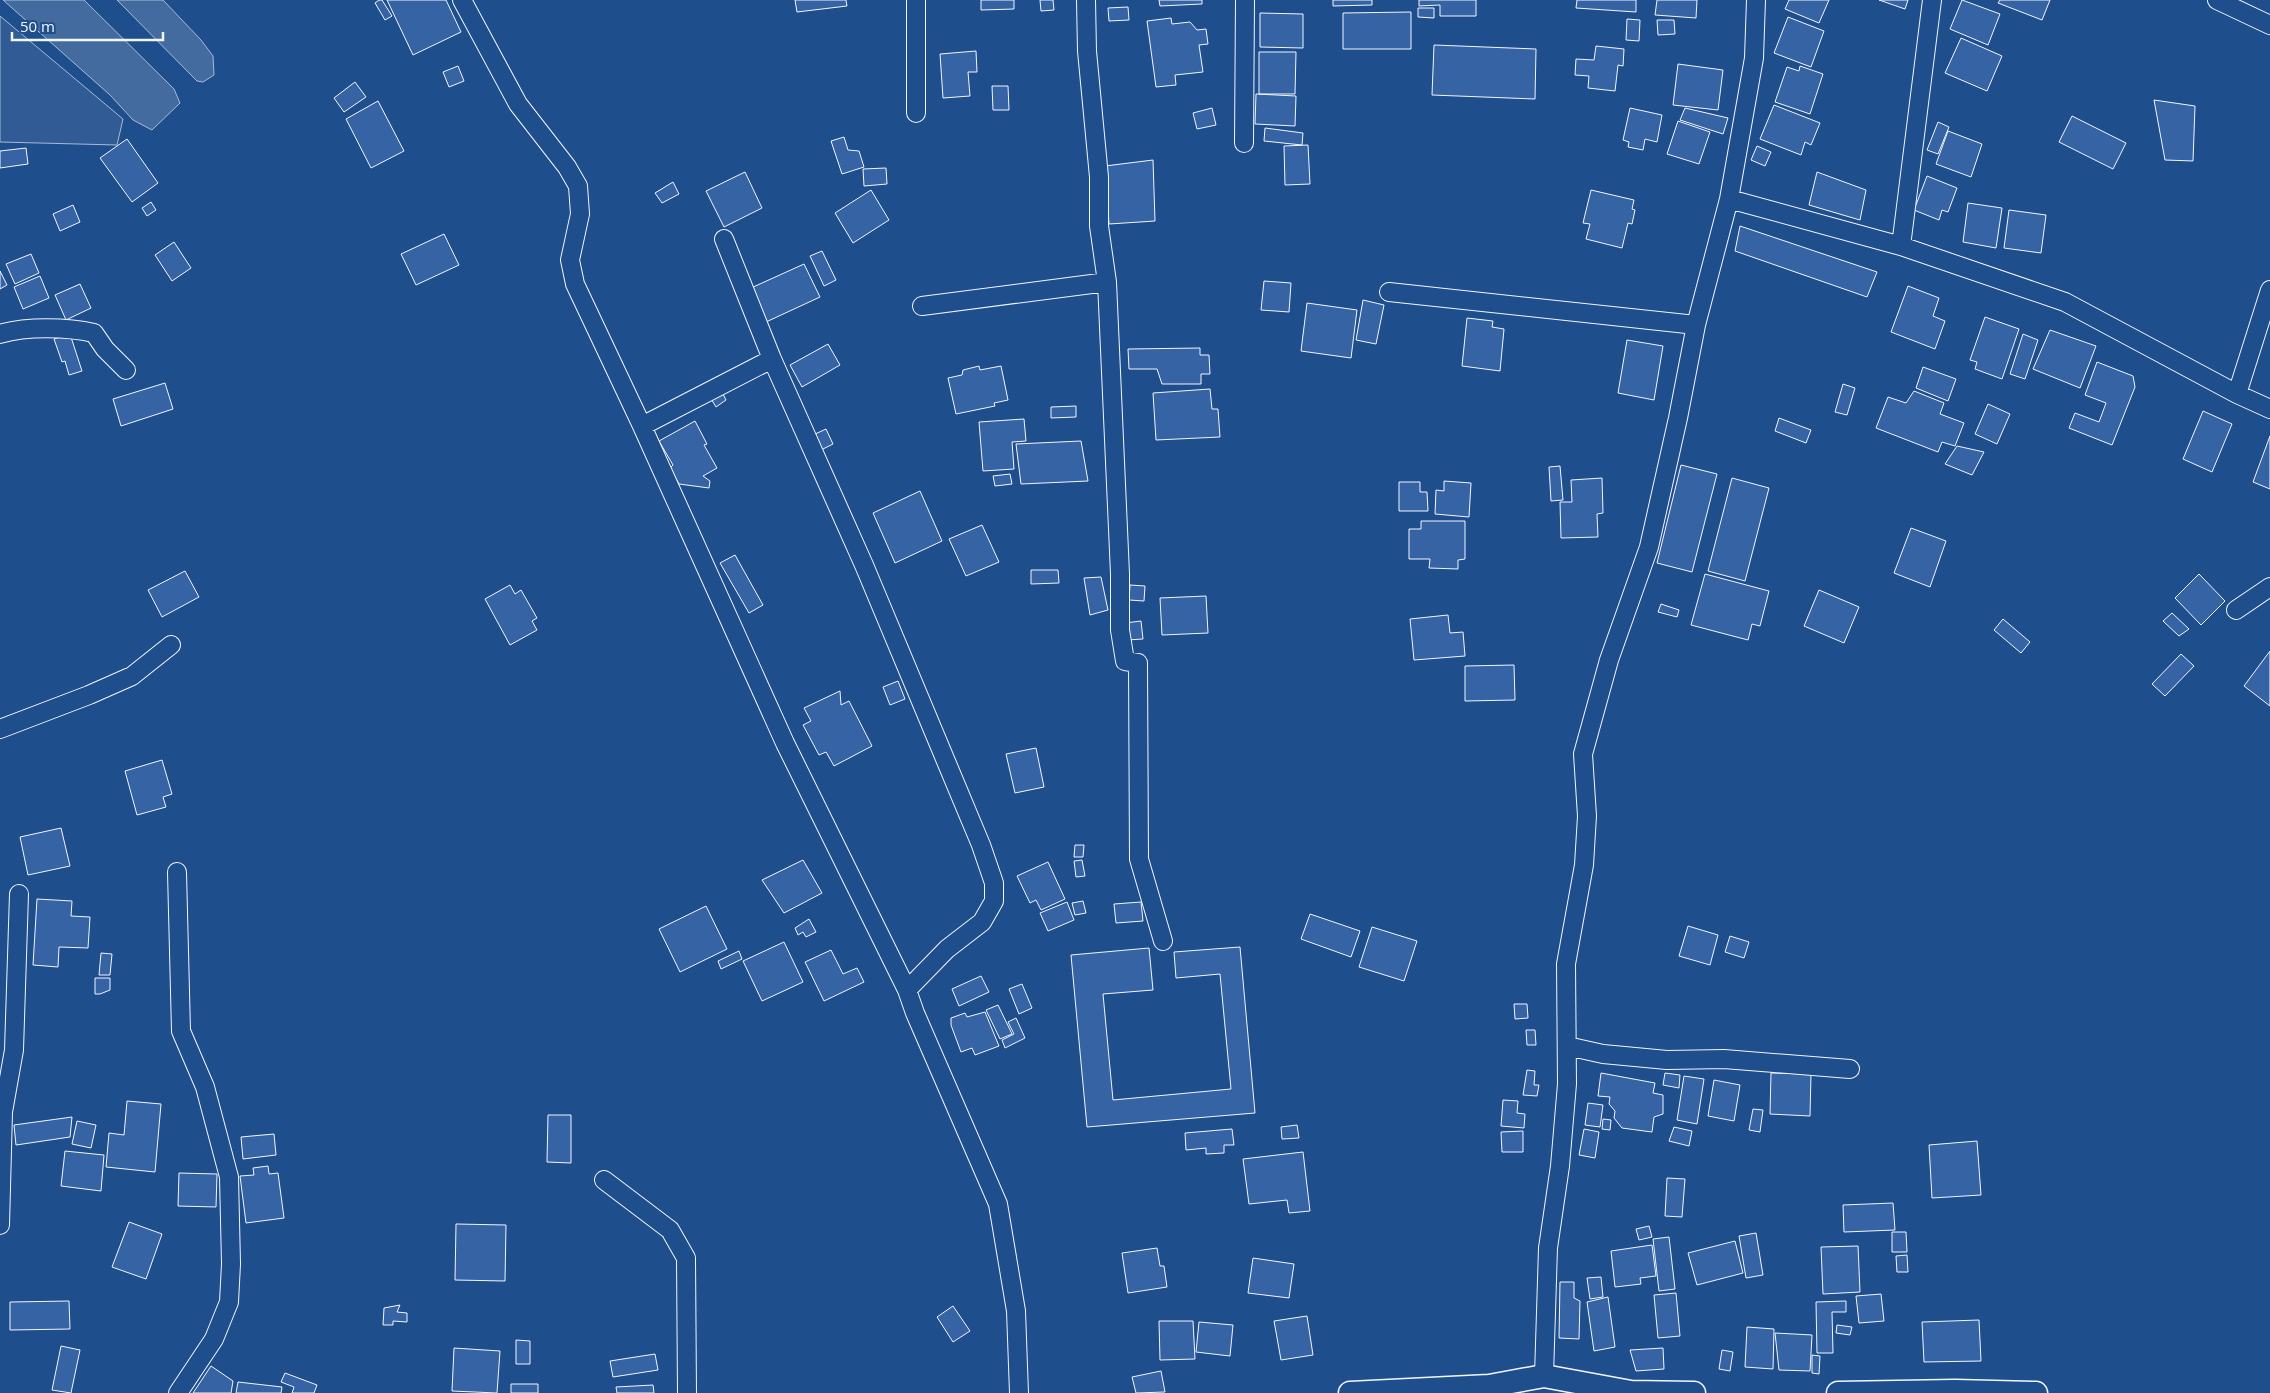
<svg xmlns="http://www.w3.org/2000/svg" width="2270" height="1393" viewBox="0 0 2270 1393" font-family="'Open Sans',sans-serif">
<rect width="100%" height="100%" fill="#1f4e8c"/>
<path fill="#305b95" stroke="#a8bbd7" d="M0,16L123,119L117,145L0,142Z"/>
<path fill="#446ba0" stroke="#a8bbd7" d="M3,0H84L174,89L180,103L152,130L133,120L110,95Z
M117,0H163L201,40L213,56L214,75L203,82L197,81Z"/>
<path fill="#3563a3" stroke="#f2f6ff" d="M379,0H382L392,16L385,20L375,3Z
M387,0H446L461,32L413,55Z
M795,0H846L847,6L797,12Z
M981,0H1014V9L981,10Z
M1040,0H1053L1054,10L1041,11Z
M1159,0H1202V4L1160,6Z
M1333,0H1372V5L1333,6Z
M1419,0H1476V16H1440V5L1419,6Z
M1577,0H1636V12L1576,8Z
M1657,0H1697L1696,18L1655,15Z
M1789,0H1829L1819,23L1785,9Z
M1879,0H1908L1905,9Z
M1962,0L2000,14L1988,45L1950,29Z
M2000,0H2050L2042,20L1998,3Z
M1128,7L1129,20L1109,21L1108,8Z
M1418,8H1434V18L1418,17Z
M1411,12V49H1343V13Z
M1260,13L1303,14V48L1260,47Z
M1788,17L1824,31L1811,67L1774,53Z
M1171,18L1172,24L1190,22L1197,30L1206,29L1208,44L1199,45L1203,72L1175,75L1176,85L1156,87L1147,21Z
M1627,19L1640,20L1639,41L1626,40Z
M1657,20H1674L1675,34L1658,35Z
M1961,38L2002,56L1987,91L1945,73Z
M1434,45L1536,49L1535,99L1432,95Z
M1596,46L1624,49L1623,66L1618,65L1615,91L1588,88L1589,76L1575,75L1576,59L1594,60Z
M976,51L977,72H968L970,96L943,98L940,54Z
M1259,52H1296L1295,94H1259Z
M1678,64L1723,70L1718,110L1673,105Z
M458,66L464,81L449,87L443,72Z
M1800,66L1823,74L1810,114L1775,102L1787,67L1799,71Z
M355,82L366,97L344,112L334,98Z
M992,86H1008L1009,110H993Z
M1256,94L1296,96L1295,126L1255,124Z
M2154,100L2195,106L2193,161L2165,160Z
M378,101L404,151L371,168L346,119Z
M1774,105L1820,123L1811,145L1805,142L1801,155L1760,139Z
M1212,108L1216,125L1197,129L1193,113Z
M1630,108L1662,115L1657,142L1645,139L1643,150L1628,147L1629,142L1623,140Z
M1685,108L1728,118L1723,134L1680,120Z
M2072,116L2126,143L2113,169L2059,142Z
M1678,121L1710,132L1699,164L1667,154Z
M1938,122L1949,127L1938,154L1927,150Z
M1265,128L1303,133L1302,145L1264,141Z
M1948,131L1982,144L1971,177L1936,164Z
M844,137L848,150L859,151L864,167L842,174L831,141Z
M127,139L158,183L132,202L100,158Z
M1308,145L1310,184L1285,185L1284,146Z
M1757,146L1771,152L1765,166L1751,160Z
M26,148L28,164L0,168V151Z
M1153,160L1155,221L1109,224L1105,166Z
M886,168L887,184L864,186L863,169Z
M745,172L762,208L724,227L706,191Z
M1817,172L1866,190L1860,220L1809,205Z
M1927,176L1957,188L1948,212L1942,210L1939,220L1914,210Z
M673,182L679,194L662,203L655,193Z
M871,190L889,220L853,243L835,213Z
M1591,190L1634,200L1632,209L1635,210L1632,224L1628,223L1622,248L1586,239L1590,224L1583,223Z
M151,202L156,210L147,216L142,208Z
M1968,203L2002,208L1996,248L1963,242Z
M73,205L80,222L60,231L53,214Z
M2009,210L2046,215L2041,253L2004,248Z
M1740,226L1877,272L1867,297L1735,251Z
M444,234L459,265L416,285L401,254Z
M174,242L191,268L172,281L155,255Z
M822,251L836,280L824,286L810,256Z
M31,254L39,273L15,284L6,264Z
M804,264L820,297L766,322L751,288Z
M0,271L7,285L0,289Z
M40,276L49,298L23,309L14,287Z
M1264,281L1291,283L1289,312L1261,310Z
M80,284L91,308L66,320L55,295Z
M1908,286L1939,298L1933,316L1945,321L1935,349L1891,332Z
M1363,300L1384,305L1376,344L1356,340Z
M1307,303L1357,310L1351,358L1301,351Z
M1985,317L2019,329L2002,379L1975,369L1977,362L1970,360Z
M1467,318L1493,321L1492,327L1504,329L1500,371L1462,366Z
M2050,330L2096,346L2080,388L2033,369Z
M70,334L82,371L69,375L65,361L62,362L54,339Z
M2023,334L2038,340L2025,379L2010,374Z
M1627,340L1663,346L1654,400L1618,393Z
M828,344L840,365L802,387L790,365Z
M1200,348V355H1209L1210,374H1201V384H1162L1157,369H1129L1128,349Z
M2097,362L2133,376L2135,387L2112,445L2069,428L2075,413L2099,422L2106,403L2085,395Z
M979,366L980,370L1001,366L1008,400L994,403L995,406L956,414L948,378L962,375L963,370Z
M1923,367L1956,379L1948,401L1916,388Z
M165,383L173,409L121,426L113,399Z
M1843,384L1855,388L1847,415L1835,412Z
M1210,389L1212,409H1218L1220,437L1156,440L1153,393Z
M721,390L726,400L716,407L710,397Z
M1914,391L1944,403L1940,414L1964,423L1955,446L1942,442L1938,452L1876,428L1888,397L1906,403Z
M1988,404L2010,414L1997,444L1975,434Z
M1076,406V417L1051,418V407Z
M2203,411L2232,424L2212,472L2183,459Z
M1779,418L1811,430L1806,443L1775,431Z
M1024,419L1026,441L1012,442L1014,469L983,471L979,422Z
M695,421L707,444L704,445L717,468L703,476L710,481L709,488L679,484L670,468L673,465L659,441Z
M826,429L833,444L821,450L813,435Z
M2270,436V489L2253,482Z
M1081,441L1088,481L1021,484L1016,444Z
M1957,446L1984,452L1972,475L1945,464Z
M1681,465L1717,474L1692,572L1657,563Z
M1560,466L1563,500L1551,501L1549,467Z
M1010,474L1012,484L995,486L993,476Z
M1602,478L1603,513L1597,514L1598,537L1561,538L1560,502H1572L1571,480Z
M1732,478L1769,488L1745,581L1708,571Z
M1444,481L1471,483L1469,517L1435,514L1436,490L1444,491Z
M1399,482H1420V492H1427L1428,511H1399Z
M920,491L942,541L895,563L873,513Z
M1421,521H1465V559L1458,560V569L1429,568L1430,559H1409V529H1421Z
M982,525L999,562L966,576L949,539Z
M1911,528L1946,541L1930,587L1894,573Z
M735,555L763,605L749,613L720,563Z
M1031,570H1058L1059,583L1031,584Z
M185,571L199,597L162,617L148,590Z
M1705,574L1769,591L1760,626L1752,624L1748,640L1691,625Z
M2199,574L2225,601L2201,625L2175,598Z
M1101,577L1108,610L1090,615L1084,578Z
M510,585L515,594L521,590L537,618L532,621L537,630L510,645L485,599Z
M1130,585L1145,586L1144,601L1129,600Z
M1819,590L1859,607L1844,643L1804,626Z
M1206,596L1208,633L1162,635L1160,598Z
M1661,604L1679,610L1677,617L1658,612Z
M2172,613L2189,629L2179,636L2163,621Z
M1448,615L1450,633L1463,632L1465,656L1414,660L1410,619Z
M2003,619L2030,642L2021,653L1994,630Z
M1141,621L1143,639L1127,640L1125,623Z
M2270,651V706L2244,686Z
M2181,654L2194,666L2165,696L2152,684Z
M1514,665L1515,700L1465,701V666Z
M898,681L905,699L890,705L883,687Z
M840,691L841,705L849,701L872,746L834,766L826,752L819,755L803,725L811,721L804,708Z
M1036,748L1044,787L1015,793L1006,754Z
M162,760L172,794L163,797L166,807L137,815L125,771Z
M61,828L70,866L28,875L20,837Z
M1075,845H1084L1083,857H1074Z
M803,860L822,893L784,913L762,880Z
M1082,860L1085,876L1076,877L1074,861Z
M1048,862L1065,899L1041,910L1036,900L1030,903L1017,876Z
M37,899L72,901L71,916L90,917L88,948L59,947L58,967L33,965Z
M1083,901L1086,913L1075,915L1072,903Z
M1067,902L1074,920L1048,931L1040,913Z
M1141,902L1143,921L1116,923L1114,904Z
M706,906L727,949L680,972L659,929Z
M1310,914L1360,931L1351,957L1301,939Z
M809,919L816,932L806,937L803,932L798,935L795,928Z
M1688,926L1718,935L1710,965L1679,956Z
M1372,927L1417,941L1404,981L1359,967Z
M1730,936L1749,942L1744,958L1725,952Z
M784,942L803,982L762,1001L743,961Z
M1240,947L1255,1113L1087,1127L1071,955L1149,948L1153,990L1103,994L1113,1100L1231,1089L1220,974L1176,978L1174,952Z
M831,950L843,974L857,968L864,982L824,1001L805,962Z
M739,951L742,959L721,969L718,961Z
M101,953L112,954L110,975H99Z
M981,976L989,992L959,1006L952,989Z
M95,978H110V990L100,994H95Z
M1022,984L1032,1008L1019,1014L1009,989Z
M1514,1004H1527L1528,1018L1515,1019Z
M998,1005L1012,1034L1000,1039L986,1010Z
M985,1012L999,1046L975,1055L972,1048L961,1052L951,1025V1018L965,1013L967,1017Z
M1016,1018L1025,1038L1005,1048L1002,1040L1014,1034L1008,1022Z
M1526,1030H1535L1536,1045H1527Z
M1527,1070L1535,1071L1534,1085H1539L1537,1096L1523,1095Z
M1601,1073L1655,1083L1653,1093L1663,1095V1114L1654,1117L1652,1132L1622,1128L1614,1118L1615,1111L1609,1104L1610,1097L1598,1096Z
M1665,1073L1680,1075L1679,1088L1663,1085Z
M1771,1073L1811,1074L1810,1116L1770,1114Z
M1684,1076L1704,1079L1697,1124L1677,1120Z
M1714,1080L1740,1085L1734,1121L1708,1116Z
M1503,1100L1518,1101L1517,1113L1525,1114L1524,1128L1501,1126Z
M127,1101L161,1104L155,1172L106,1167L109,1133L124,1135Z
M1588,1103L1603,1105L1600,1127L1585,1125Z
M1753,1109L1763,1110L1760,1132L1749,1130Z
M548,1115H571V1163L547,1162Z
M72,1117L70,1137L16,1145L14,1125Z
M1603,1119L1611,1120L1610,1130L1602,1129Z
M77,1121L96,1125L91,1148L72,1144Z
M1297,1125L1299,1138L1282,1139L1281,1127Z
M1674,1127L1692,1131L1689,1146L1669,1141Z
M1232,1129L1234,1145H1224V1153L1206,1154V1148L1186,1150L1185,1133Z
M1584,1129L1599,1132L1595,1158L1579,1155Z
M1523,1131V1152H1502L1501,1132Z
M274,1134L276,1155L243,1159L241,1137Z
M1977,1141L1981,1195L1932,1198L1929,1145Z
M65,1151L104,1155L101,1191L61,1186Z
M1303,1152L1310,1211L1289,1213L1287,1200L1249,1204L1243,1159Z
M268,1166L269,1174L278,1173L284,1218L246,1223L240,1176L254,1175L253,1168Z
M179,1173L217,1174L216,1207L178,1206Z
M1667,1178L1685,1179L1682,1217L1665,1216Z
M1893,1203L1895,1230L1844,1232L1843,1205Z
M129,1222L162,1234L146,1279L112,1267Z
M456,1224L506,1225L505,1281L455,1280Z
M1649,1226L1652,1237L1639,1240L1636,1229Z
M1892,1232H1906L1907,1252H1892Z
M1756,1233L1763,1275L1746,1278L1739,1236Z
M1669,1237L1675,1289L1659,1291L1653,1239Z
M1735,1241L1743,1273L1697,1285L1688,1253Z
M1652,1245L1656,1276L1640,1278L1641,1284L1615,1287L1611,1251Z
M1858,1246L1860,1292L1823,1294L1821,1247Z
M1157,1248L1160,1266H1164L1167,1287L1128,1293L1122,1253Z
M1907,1255L1908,1272H1897L1896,1256Z
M1253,1258L1294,1264L1289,1298L1248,1293Z
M1601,1277L1603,1297L1590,1299L1587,1278Z
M1560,1282H1574V1298L1580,1301L1579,1339L1559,1338Z
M1676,1293L1680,1336L1658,1338L1654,1295Z
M1881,1294L1884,1321L1859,1323L1856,1296Z
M1608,1297L1615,1347L1594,1351L1587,1302Z
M69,1301L70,1329L10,1330V1302Z
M1846,1301V1312H1832L1833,1353H1817L1816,1302Z
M400,1305L397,1312L407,1313V1322L393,1321V1325H383L384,1308Z
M953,1306L970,1331L953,1342L937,1317Z
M1307,1316L1313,1355L1281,1360L1274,1321Z
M1979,1320L1981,1361L1924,1362L1922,1322Z
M1159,1321H1193L1195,1359L1160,1360Z
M1199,1322L1233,1325L1230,1356L1196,1352Z
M1837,1325L1852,1327L1850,1335L1836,1333Z
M1747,1327L1774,1329L1773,1369L1745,1367Z
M1775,1333L1812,1335L1810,1371L1779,1370Z
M516,1340L530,1341V1364H516Z
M61,1346L80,1350L71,1393L52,1390Z
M454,1348L500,1351L497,1393L452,1391Z
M1663,1348L1664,1369L1636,1371L1630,1350Z
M1722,1350L1733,1352L1730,1371L1719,1369Z
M655,1354L658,1370L613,1377L610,1361Z
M1812,1355L1820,1356L1819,1374L1812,1373Z
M211,1366L233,1381L231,1393H193Z
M1161,1371L1165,1392L1136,1393L1132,1377Z
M285,1373L317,1385L314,1393H292L294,1387L281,1382Z
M238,1382L282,1387L281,1393H236Z
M511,1384H538V1393H511Z
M653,1385L654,1393H617L616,1387Z"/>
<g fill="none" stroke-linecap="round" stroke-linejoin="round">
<defs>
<path id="minor" d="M462,0L518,104L567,167L578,186L580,214L570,260L575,284L642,426L785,743L907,990L915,1013L998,1204L1016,1311L1019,1393
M1086,0L1087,51L1099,177V226L1107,282L1120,574V630L1125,661L1138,663L1139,859L1163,941
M2217,0L2270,25
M916,113V0
M1244,143L1245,0
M1729,199L1901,246L2065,302L2237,394L2270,409
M724,239L772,359L864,565L981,845L994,883V901L982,922L947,949L907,990
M1901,246L1932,0
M1389,292L1696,325
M922,306L1107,282
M0,334C26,326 68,327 94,333L105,349L126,370
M2237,394L2270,290
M642,426L772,359
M2236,610L2270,587
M0,729L89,695L132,676L171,645
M177,872L181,1031L205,1087L229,1177L231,1264L229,1302L214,1339L178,1393
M1567,1046L1603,1054L1667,1060L1724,1059L1850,1069
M604,1180L670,1230L686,1258L687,1393
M0,1225L3,1112L14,1050L19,894
M1544,1376L1548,1248L1560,1166L1567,1084L1566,964L1584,865L1587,816L1583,754L1609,660L1649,547L1678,418L1696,325L1729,199L1754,58L1756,0"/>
<path id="tertiary" d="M1350,1393L1489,1386L1544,1376L1631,1392L1694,1393
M1838,1393L1955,1391L2036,1393"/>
</defs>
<use href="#minor" stroke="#f2f6ff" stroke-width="20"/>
<use href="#tertiary" stroke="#f2f6ff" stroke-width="25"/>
<use href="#minor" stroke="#1f4e8c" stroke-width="18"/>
<use href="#tertiary" stroke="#1f4e8c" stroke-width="22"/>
</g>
<path d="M12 32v8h151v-8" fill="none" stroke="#f2f6ff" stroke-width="2.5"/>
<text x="20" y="32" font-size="15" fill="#f2f6ff" stroke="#1f4e8c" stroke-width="4" paint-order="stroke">50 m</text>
</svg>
